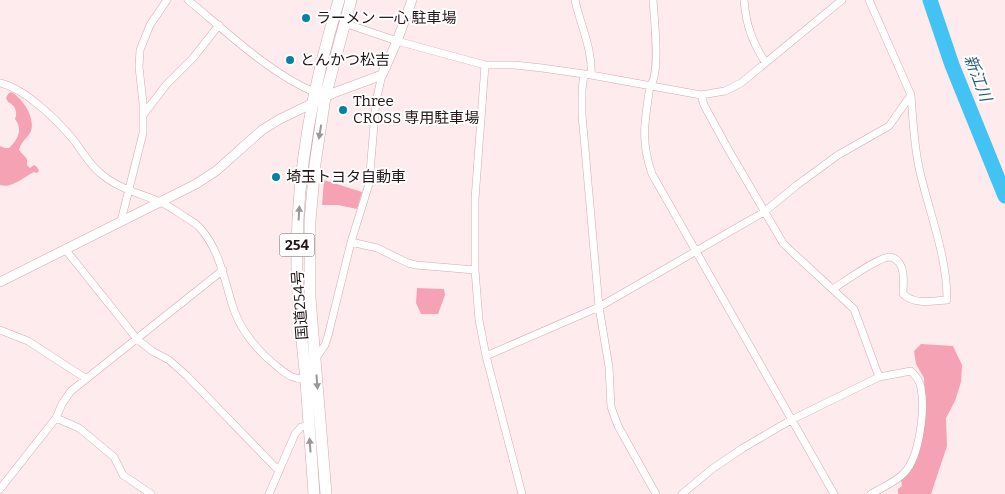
<svg xmlns="http://www.w3.org/2000/svg" width="1005" height="494" viewBox="0 0 1005 494" font-family="Bitter,'Noto Sans JP',serif">
<rect width="100%" height="100%" fill="#fdebee"/>
<path fill="#f5a3b4" d="M11,92C23,98 37,120 30,133C26,139 21,142 19,150L27,159V165L30,168L34,165L37,167L39,171L37,173L34,172C24,177 11,189 0,185V146L5,148H9C18,139 23,130 15,119C18,112 15,105 8,102L6,98L8,94Z
M324,180L362,192L357,209L338,205H322Z
M417,288L444,289L445,295L438,314H421L416,303Z
M921,344L953,346L962,365L961,382L955,401L946,418L947,446L931,494H898V489L902,486L901,480L914,463L918,455L923,435L925,404L924,378L916,364L914,351Z"/>
<g fill="none" stroke-linecap="round" stroke-linejoin="round">
<path stroke="#42c3f4" stroke-width="15" d="M930,0L952,65L1005,196"/>
<defs>
<path id="minor" d="M188,0C226,31 269,73 314,92
M575,0C580,24 593,50 591,75
M653,0C654,18 661,74 650,86C645,120 640,140 652,174L834,494
M744,0C746,25 752,41 765,62
M344,23L397,41L485,65H515L542,68L591,75L701,95L725,91L741,83L842,0
M485,65L475,199V270L479,320L486,356L522,494
M584,74L582,90V115L599,307L609,367L611,407L618,426L656,494
M0,83C25,89 55,118 72,138C81,149 89,164 100,173C117,188 138,193 158,201C168,205 176,211 185,217C190,220 196,223 200,228C219,249 224,278 232,304C239,329 258,352 279,368C288,375 294,380 306,379
M701,95L704,105L728,149L783,243L791,251L854,309L879,377
M143,115L166,85L193,58L219,25
M121,221L143,133V103L139,67L140,50L150,25L167,0
M351,242L377,248L408,263L416,265L475,270
M65,249L137,339L152,351L169,360L187,376L279,471
M833,289C844,282 877,258 889,257C894,257 899,261 901,266C905,274 903,285 903,294C914,305 933,301 947,300C947,256 930,215 920,172C914,148 913,120 911,95
M0,330L28,341L85,378
M486,356L599,307L764,212L797,185L838,155L889,126L911,95L869,0
M316,358L325,345L328,336L351,242L369,184L376,101L382,75
M56,418L79,428L114,457L123,475L151,494
M0,489L56,418L62,404L71,391L223,270
M269,494L295,434L301,427L309,426
M682,494L712,469L743,448L791,420L879,377L911,371C916,376 920,381 921,388C925,409 920,457 904,473C896,482 881,488 871,494"/>
<path id="tertiary" d="M0,282L196,184L216,171L262,130L280,119L336,92L382,75L397,41L412,0"/>
<path id="trunk" d="M314,494C311,456 309,419 306,381C302,337 296,293 297,249C298,164 314,81 339,0
M326,494L310,298V221L315,164L325,97L351,0"/>
</defs>
<use href="#minor" stroke="#d2aab1" stroke-width="8"/>
<use href="#tertiary" stroke="#d2aab1" stroke-width="10"/>
<use href="#trunk" stroke="#d2aab1" stroke-width="12"/>
<use href="#minor" stroke="#fff" stroke-width="7"/>
<use href="#tertiary" stroke="#fff" stroke-width="9"/>
<use href="#trunk" stroke="#fff" stroke-width="11"/>
</g>
<defs><path id="oneway-solid" d="M-6-.8H1V-3.2L6.5 0L1 3.2V.8H-6Z" transform="scale(1.25)"/></defs>
<g fill="#9c9697">
<use href="#oneway-solid" transform="translate(320 132) rotate(99)"/>
<use href="#oneway-solid" transform="translate(299 213) rotate(-87)"/>
<use href="#oneway-solid" transform="translate(317 382) rotate(86)"/>
<use href="#oneway-solid" transform="translate(310 445) rotate(-94)"/>
</g>
<g fill="#0580a6" stroke="#fff" stroke-width="2">
<circle cx="306" cy="18" r="5"/>
<circle cx="290" cy="60" r="5"/>
<circle cx="343" cy="110" r="5"/>
<circle cx="276" cy="177" r="5"/>
</g>
<g text-anchor="middle" dominant-baseline="central" stroke-width="4" stroke-linejoin="round" paint-order="stroke">
<rect fill="#fff" stroke="#655b5d" stroke-width="1" x="279.5" y="233.5" width="35" height="23" rx="4"/>
<g font-size="14" font-weight="bold" fill="#231518">
<text x="297" y="245">254</text>
</g>
<g font-size="15" fill="#231518" stroke="#fff" text-anchor="start">
<text x="316" y="18">ラーメン 一心 駐車場</text>
<text x="300" y="60">とんかつ松吉</text>
<text x="353" y="101">Three<tspan x="353" dy="17">CROSS 専用駐車場</tspan></text>
<text x="286" y="177">埼玉トヨタ自動車</text>
</g>
<g font-size="15" fill="#231518" stroke="#fff">
<text transform="translate(300 305) rotate(-94)">国道254号</text>
</g>
<g font-size="16" font-style="italic" fill="#2c5f74" stroke="#fff">
<text transform="translate(978 78) rotate(69)">新江川</text>
</g>
</g>
</svg>
